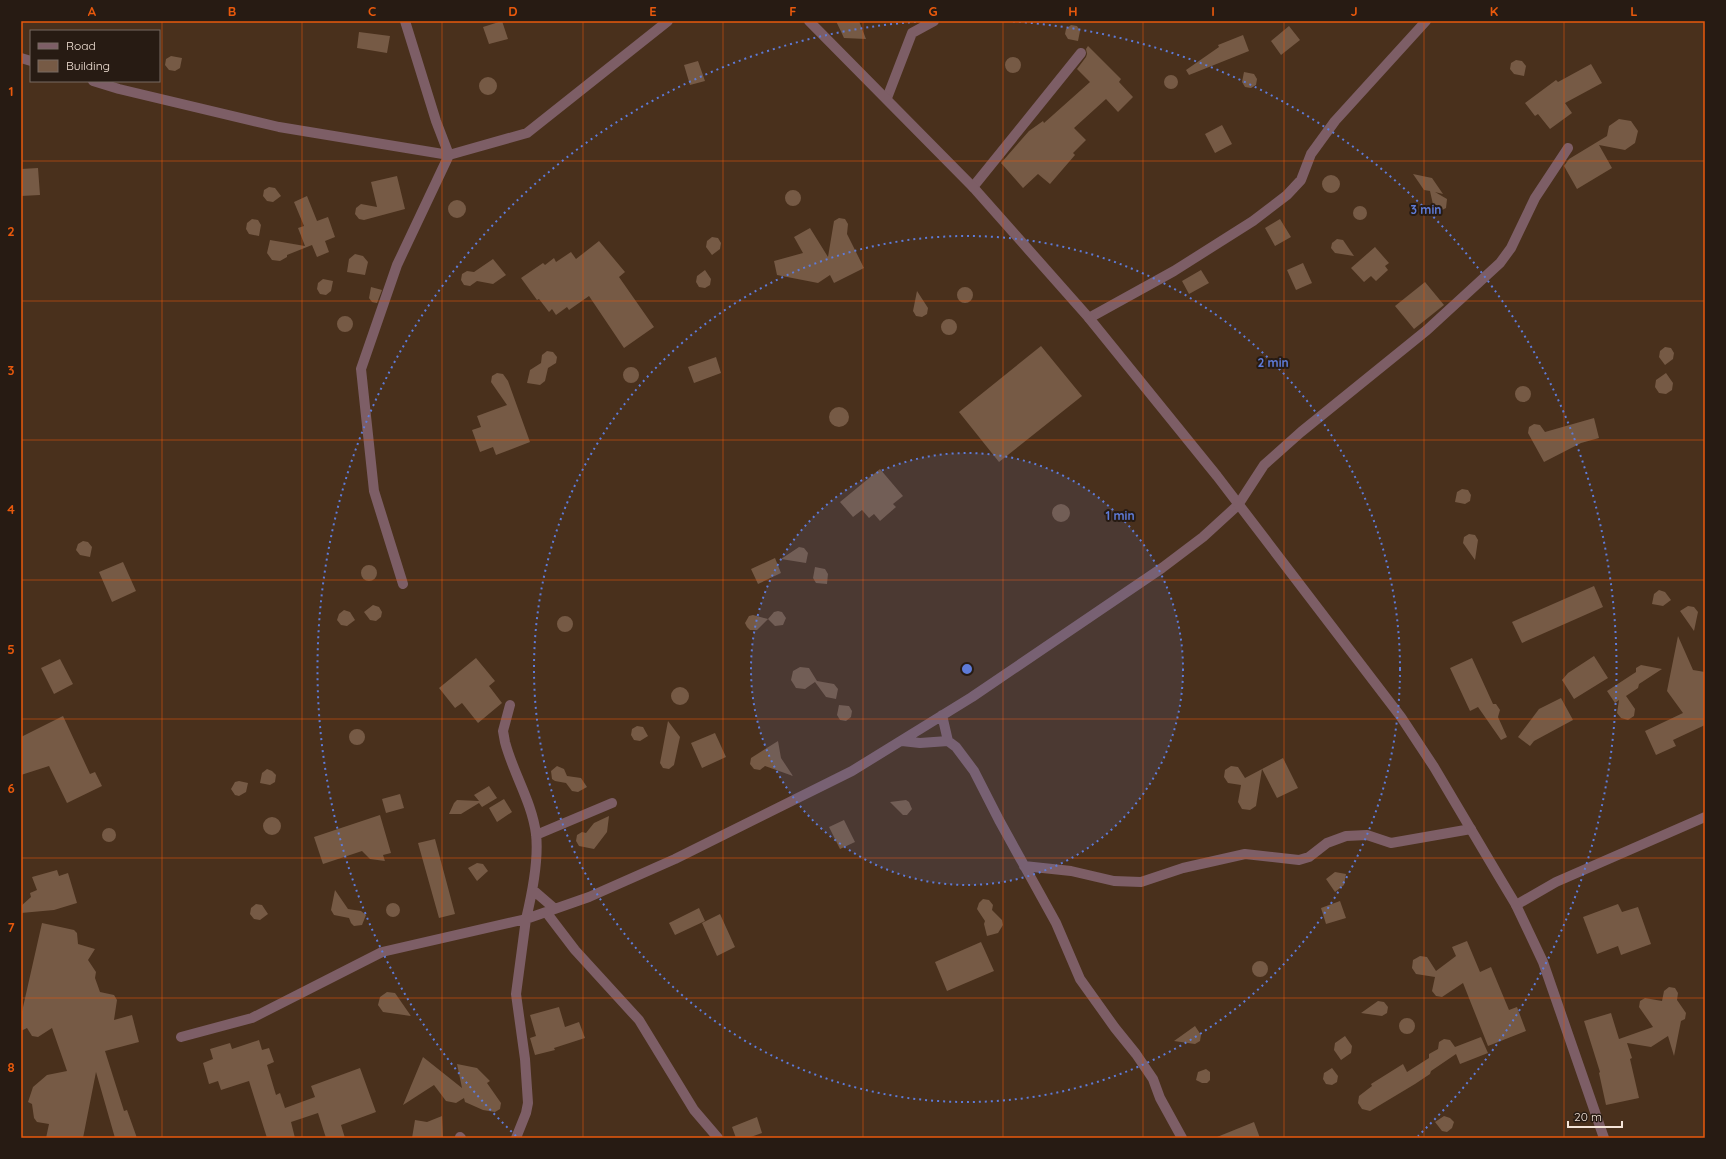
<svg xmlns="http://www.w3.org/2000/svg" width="1726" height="1159" viewBox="0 0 1726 1159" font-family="Quicksand,sans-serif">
<rect width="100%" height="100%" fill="#49301c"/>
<path fill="#765a45" d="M502,21L508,39L489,44L483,27Z
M836,21H859L866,39L844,38Z
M1071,25L1077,26L1080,31L1078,41L1068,39L1065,34L1066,29Z
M1289,26L1300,40L1281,55L1271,41Z
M359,32L390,36L387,53L357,48Z
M1243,35L1249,51L1189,75L1186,70L1219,47L1218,45Z
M1088,46L1121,79L1119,82L1133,97L1118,112L1106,99L1074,128L1086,140L1073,153L1075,155L1050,184L1038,174L1023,188L1001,163L1029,131L1043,121L1044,123L1090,82L1077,69L1086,57L1087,54L1086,49Z
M171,56L182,58L180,68L175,71L169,70L165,65L166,59Z
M1005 65a8 8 0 1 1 16 0a8 8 0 1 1-16 0Z
M1516,60L1522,61L1526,66L1524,76L1514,74L1510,69L1511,63Z
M698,61L705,81L690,85L684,65Z
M1591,64L1602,83L1565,103L1572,113L1550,129L1538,114L1535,116L1525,103L1556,80L1558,82Z
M1244,72L1254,74L1257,79L1256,85L1251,88L1245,87L1242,82Z
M1164 82a7 7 0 1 1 14 0a7 7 0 1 1-14 0Z
M479 86a9 9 0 1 1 18 0a9 9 0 1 1-18 0Z
M1619,119L1631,121L1638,131L1635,143L1625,150L1599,145L1612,168L1577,189L1564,166L1569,159L1607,136L1609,126Z
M1222,125L1232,144L1215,153L1205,134Z
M38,168L40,195L21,196V169Z
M1413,174L1432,178L1443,194L1435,192L1447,199L1446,208L1440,211L1434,209L1430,191L1424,190Z
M1322 184a9 9 0 1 1 18 0a9 9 0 1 1-18 0Z
M397,176L405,209L364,220L359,219L355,214L356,208L361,204L377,207L371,182Z
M269,187L275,188L281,196L273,202L267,201L263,196L264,190Z
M785 198a8 8 0 1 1 16 0a8 8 0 1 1-16 0Z
M307,196L317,221L328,217L335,237L325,241L329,252L317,257L312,245L287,255V257L280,261L272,260L267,253L270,240L305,246L298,228L304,226L294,202Z
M448 209a9 9 0 1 1 18 0a9 9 0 1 1-18 0Z
M1353 213a7 7 0 1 1 14 0a7 7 0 1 1-14 0Z
M839,218L845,219L848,224L847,234L864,268L834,283L830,275L818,283L777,275L774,261L803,253L794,237L810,228L828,257L834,221Z
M252,219L258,220L261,225L259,236L249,234L246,229L247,223Z
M1280,219L1291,237L1275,246L1265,228Z
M712,237L718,238L721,243L720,249L712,255L706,247L707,241Z
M1337,239L1343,240L1354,256L1335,253L1331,248L1332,243Z
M599,241L625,272L619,277L654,327L624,348L589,296L569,310L567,307L556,315L552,309L549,312L539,299L537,300L521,278L543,263L545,265L554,258L556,262L571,252L576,259Z
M1375,247L1389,263L1385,266L1388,270L1376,281L1371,276L1364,282L1351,268Z
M355,254L363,256L368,262L365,275L347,272L349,259Z
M493,259L506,275L493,284L477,281L470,286L464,285L461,280L462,274L467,271L474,272Z
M1303,263L1312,283L1296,290L1287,270Z
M705,270L711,279L710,285L705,288L699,287L696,282L697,276Z
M1201,270L1209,283L1189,294L1182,281Z
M323,279L333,281L331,291L326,295L320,294L317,289L318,283Z
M1425,282L1444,305L1414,329L1395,306Z
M371,287L382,290L377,303L372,302L369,298Z
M957 295a8 8 0 1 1 16 0a8 8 0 1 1-16 0Z
M917,291L928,308L927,314L922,317L916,316L913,311Z
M337 324a8 8 0 1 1 16 0a8 8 0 1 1-16 0Z
M941 327a8 8 0 1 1 16 0a8 8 0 1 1-16 0Z
M1041,346L1082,396L999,462L959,412Z
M1665,347L1671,348L1674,353L1673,359L1665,365L1659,357L1660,351Z
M547,351L553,352L557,357L556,363L548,368L545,381L540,385L527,383L530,370L541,363L542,355Z
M716,357L721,373L694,383L688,367Z
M623 375a8 8 0 1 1 16 0a8 8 0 1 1-16 0Z
M497,373L503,374L508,381L530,442L496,455L493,447L480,452L472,430L481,427L477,416L507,405L491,382L492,376Z
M1666,373L1673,383L1672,390L1666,394L1659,393L1655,387L1656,380Z
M1515 394a8 8 0 1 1 16 0a8 8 0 1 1-16 0Z
M829 417a10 10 0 1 1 20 0a10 10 0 1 1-20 0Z
M1594,418L1599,438L1581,443L1544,462L1528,433L1529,427L1534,424L1540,425L1545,432Z
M880,469L903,496L893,504L896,507L880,521L874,514L869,518L862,510L853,517L840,502Z
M1462,489L1468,490L1471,495L1470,501L1465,504L1455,502L1457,492Z
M1052 513a9 9 0 1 1 18 0a9 9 0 1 1-18 0Z
M1469,534L1475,535L1478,540L1475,560L1463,543L1464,537Z
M83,541L88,542L92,547L90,557L80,555L76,550L78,544Z
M799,547L804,548L808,553L806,563L781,559Z
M775,558L781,573L758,584L751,569Z
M123,562L136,591L112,602L99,572Z
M361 573a8 8 0 1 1 16 0a8 8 0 1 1-16 0Z
M815,567L825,569L828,574L827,584L816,583L813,578Z
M1594,586L1603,607L1522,643L1512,622Z
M1659,590L1665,592L1671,600L1663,606L1652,604L1654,594Z
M373,605L379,607L382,612L381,617L376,621L370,620L364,612Z
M1688,606L1694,607L1698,612L1694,631L1680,611Z
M344,610L350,612L355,620L347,626L341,625L337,620L339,614Z
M778,611L782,612L786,618L783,625L775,626L768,619L757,630H750L747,627L745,623L749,616L753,615L768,619L774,612Z
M557 624a8 8 0 1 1 16 0a8 8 0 1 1-16 0Z
M1678,636L1693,670L1705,672V725L1673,740L1676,746L1656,755L1645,731L1683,713L1667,691Z
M1594,656L1608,678L1574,699L1562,680L1568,673Z
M476,658L495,681L489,686L502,703L478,723L462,703L455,708L439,688Z
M1472,658L1493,704H1496L1500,710L1498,717L1507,737L1501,740L1478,707L1470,711L1450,668Z
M60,659L73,684L54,694L41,668Z
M1641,665L1662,669L1639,684L1638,688L1626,696L1635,709L1634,716L1628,720L1621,718L1617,713L1619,700L1615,703L1607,691L1636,672V668Z
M800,667L809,668L817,681L834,684L838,689L836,699L826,697L815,682L805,689L796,688L791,680L793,671Z
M671 696a9 9 0 1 1 18 0a9 9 0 1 1-18 0Z
M1561,698L1573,720L1534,741L1530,746L1518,737L1539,709Z
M839,705L849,706L852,711L851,717L846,721L840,720L837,715Z
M63,716L90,774L95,772L102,786L67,803L49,766L21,775V737Z
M668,721L680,737L674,765L669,769L663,768L660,763Z
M637,726L643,727L648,736L640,741L634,740L631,735L632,729Z
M349 737a8 8 0 1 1 16 0a8 8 0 1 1-16 0Z
M715,733L726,757L702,768L691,743Z
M778,741L781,758L793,776L765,766L760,770L754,769L750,764L751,758Z
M1283,758L1298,788L1277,798L1262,769L1256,806L1250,810L1242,809L1238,802L1241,785L1228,783L1224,777L1225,770L1231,766L1238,767L1245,778Z
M557,766L564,769L567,776L581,778L587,787L578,792L572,791L566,783L555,781L552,779L551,771Z
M267,769L272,771L276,775L275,782L270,785L260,783L262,773Z
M239,781L248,783L246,792L239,796L235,795L231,789L235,782Z
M489,786L497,798L482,807L479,803L461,814H449L454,803L457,800L479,801L474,795Z
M400,794L404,808L386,813L382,799Z
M504,799L512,812L497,822L489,808Z
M906,800L909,802L912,809L907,815H903L890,802Z
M380,815L391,853L383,855L385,861L370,859L362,851L323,864L314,837Z
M609,816L607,832L594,849L579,846L576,841L577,835L582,832L586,833L594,823Z
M263 826a9 9 0 1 1 18 0a9 9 0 1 1-18 0Z
M844,820L855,842L840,849L829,827Z
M102 835a7 7 0 1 1 14 0a7 7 0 1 1-14 0Z
M435,839L455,914L439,918L418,843Z
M477,863L483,864L488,871L477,881L468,868Z
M57,870L59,876L68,873L77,903L54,910L21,913V906L31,897L30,893L37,890L32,877Z
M1335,872L1346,874L1344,885L1335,892L1326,879Z
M335,890L348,909L361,911L366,915L362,925L354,926L351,923L349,918L334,915L331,910Z
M983,899L989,900L993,905L992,910L1002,920L1003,925L998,933L987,936L984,924L985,921L977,909L979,903Z
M1340,901L1346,918L1326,924L1321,908Z
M386 910a7 7 0 1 1 14 0a7 7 0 1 1-14 0Z
M256,904L262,905L268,914L260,920L254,919L250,914L251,908Z
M1618,904L1622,912L1638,907L1651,944L1621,955L1618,946L1597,954L1583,917Z
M699,908L705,921L675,935L669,923Z
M720,914L735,947L717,956L702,923Z
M42,923L74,930L77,933L78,944L95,949L88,960L96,972L95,978L100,992L114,995L117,1000L114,1020L132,1015L139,1042L105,1051L124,1111L127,1110L137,1138H115L96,1072L83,1138H46L49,1124L37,1122L34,1118L32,1104L28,1102L33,1087L47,1075L67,1071L52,1028L38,1037L32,1036L27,1028L21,1031V1016Z
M1467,941L1480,972L1491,967L1509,1010L1517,1007L1526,1031L1488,1046L1463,983L1442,997L1436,996L1432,991L1435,977L1416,974L1412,968L1413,960L1420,956L1427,957L1436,971L1456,956L1452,947Z
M981,942L994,971L947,991L935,962Z
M1252 969a8 8 0 1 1 16 0a8 8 0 1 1-16 0Z
M1669,987L1675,988L1678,993L1677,1000L1686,1013L1685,1019L1681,1021L1674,1056L1668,1036L1651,1047L1627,1043L1632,1058L1630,1059L1639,1098L1606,1105L1599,1073L1600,1072L1584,1021L1611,1013L1619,1039L1653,1027L1639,1007L1640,1001L1645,998L1662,1001L1664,991Z
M387,992L395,993L411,1016L383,1012L378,1005L380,997Z
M1378,1001L1384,1002L1388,1007L1387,1013L1382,1016L1361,1013Z
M559,1007L565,1027L579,1022L585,1038L554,1048L555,1050L535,1055L530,1038L536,1036L530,1015Z
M1399 1026a8 8 0 1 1 16 0a8 8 0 1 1-16 0Z
M1195,1026L1201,1035L1200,1041L1195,1044L1174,1041Z
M1345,1036L1352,1046L1351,1053L1341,1060L1334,1050L1335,1043Z
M1481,1037L1488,1053L1460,1064L1456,1054L1431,1071L1430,1074L1415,1084L1370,1111L1362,1109L1358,1103L1359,1096L1372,1086L1371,1084L1403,1064L1407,1072L1429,1058V1054L1438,1049L1439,1042L1444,1039L1450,1040L1455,1047Z
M259,1040L262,1050L269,1048L274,1062L267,1065L276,1095L280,1093L285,1108L315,1097L311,1086L360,1068L376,1112L341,1125L345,1138H326L318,1113L291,1122L295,1138H267L249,1081L221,1090L218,1081L209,1084L203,1063L213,1059L210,1049L230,1043L232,1049Z
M423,1057L462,1088L457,1064L477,1068L490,1081L487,1083L501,1103L500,1109L495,1112L483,1110L465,1102L464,1098L456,1103L446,1101L434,1085L403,1105Z
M1332,1068L1338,1076L1337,1082L1332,1085L1326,1084L1323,1079L1324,1073Z
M1206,1069L1210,1072V1080L1207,1083H1202L1196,1080L1198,1072Z
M442,1116L443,1138H412L415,1120L427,1122Z
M1444,1116L1450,1118L1454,1122L1452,1128L1447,1132L1442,1131L1435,1122Z
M757,1117L762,1133L748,1138H736L732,1127Z
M1254,1122L1260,1138H1217V1137Z"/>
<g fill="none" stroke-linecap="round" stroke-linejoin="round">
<path stroke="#7d5e66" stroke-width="10" d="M21,58L31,61
M93,81L119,89L279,127L449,155L527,133L668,21
M887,98L912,33L934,21
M973,187L1081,53
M1089,318L1174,271L1253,221L1287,195L1301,180L1311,154L1335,121L1426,21
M403,584L374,491L361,369L397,265L449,155L436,121L405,21
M942,715L948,741L956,747L974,771L999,820L1056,923L1080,979L1115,1028L1136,1054L1153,1079L1160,1098L1182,1138
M902,741L920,743L948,741
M536,835L612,803
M1024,866L1071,871L1114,881L1141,882L1183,868L1245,854L1299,860L1309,857L1327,843L1346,836L1367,835L1391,843L1471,829
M533,890L555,909
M1516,905L1556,882L1705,817
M546,912L575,950L639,1020L694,1110L718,1138
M181,1037L252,1018L382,952L526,919C532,894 539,860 536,834C532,802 513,773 505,742L503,731L510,705
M460,1137L461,1138
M516,1138L526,1113L528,1103L525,1059L516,994L526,919L589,897L675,859L852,771L972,697L1162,568L1203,537L1238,505L1264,465L1301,432L1427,330L1500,263L1511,248L1535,198L1568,148"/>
<path stroke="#7d5e66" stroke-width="10" d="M809,21L973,187L1089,318L1217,476L1401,717L1434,767L1498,875L1516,905L1543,962L1604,1138"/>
</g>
<path fill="none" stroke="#e8590c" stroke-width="1" stroke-opacity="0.55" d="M162,21V1138M302,21V1138M442,21V1138M583,21V1138M723,21V1138M863,21V1138M1003,21V1138M1143,21V1138M1284,21V1138M1424,21V1138M1564,21V1138M21,161H1705M21,301H1705M21,440H1705M21,580H1705M21,719H1705M21,858H1705M21,998H1705"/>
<circle cx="967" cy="669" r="216" fill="#5e7bd8" fill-opacity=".12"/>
<g fill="none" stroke="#5e7bd8" stroke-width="2" stroke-dasharray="2 4">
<circle cx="967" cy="669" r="216"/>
<circle cx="967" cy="669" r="433"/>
<path d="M516 1136A649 649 0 0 1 927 21M1007 21A649 649 0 0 1 1418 1136"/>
</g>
<circle cx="967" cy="669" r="6" fill="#5e7bd8" stroke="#271b13" stroke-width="2"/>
<g font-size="12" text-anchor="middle" font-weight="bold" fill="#5e7bd8" stroke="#271b13" stroke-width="4" stroke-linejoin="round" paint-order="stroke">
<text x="1426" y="214">3 min</text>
<text x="1273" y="367">2 min</text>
<text x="1120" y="520">1 min</text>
</g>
<rect width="1726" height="1159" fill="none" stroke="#271b13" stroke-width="44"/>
<rect x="30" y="30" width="130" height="52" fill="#271b13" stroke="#796b62"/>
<rect x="38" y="43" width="20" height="6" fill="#7d5e66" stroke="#796b62"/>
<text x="66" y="50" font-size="12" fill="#f4e4d8">Road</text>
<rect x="38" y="60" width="20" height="12" fill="#765a45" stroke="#796b62"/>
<text x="66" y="70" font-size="12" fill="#f4e4d8">Building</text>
<path d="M1568 1121v6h54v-6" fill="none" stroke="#f4e4d8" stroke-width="2"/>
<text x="1574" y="1121" font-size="12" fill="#f4e4d8" stroke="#271b13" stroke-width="3" paint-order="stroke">20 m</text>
<rect x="22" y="22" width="1682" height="1115" fill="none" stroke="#e8590c" stroke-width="1.5"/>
<g font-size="13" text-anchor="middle" font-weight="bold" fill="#e8590c">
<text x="92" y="16">A</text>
<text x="232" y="16">B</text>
<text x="372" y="16">C</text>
<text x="513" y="16">D</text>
<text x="653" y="16">E</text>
<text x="793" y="16">F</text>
<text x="933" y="16">G</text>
<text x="1073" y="16">H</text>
<text x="1213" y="16">I</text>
<text x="1354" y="16">J</text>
<text x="1494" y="16">K</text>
<text x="1634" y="16">L</text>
<text x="11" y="96">1</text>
<text x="11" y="236">2</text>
<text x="11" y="375">3</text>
<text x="11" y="514">4</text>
<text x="11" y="654">5</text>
<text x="11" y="793">6</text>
<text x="11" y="932">7</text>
<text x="11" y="1072">8</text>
</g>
</svg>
